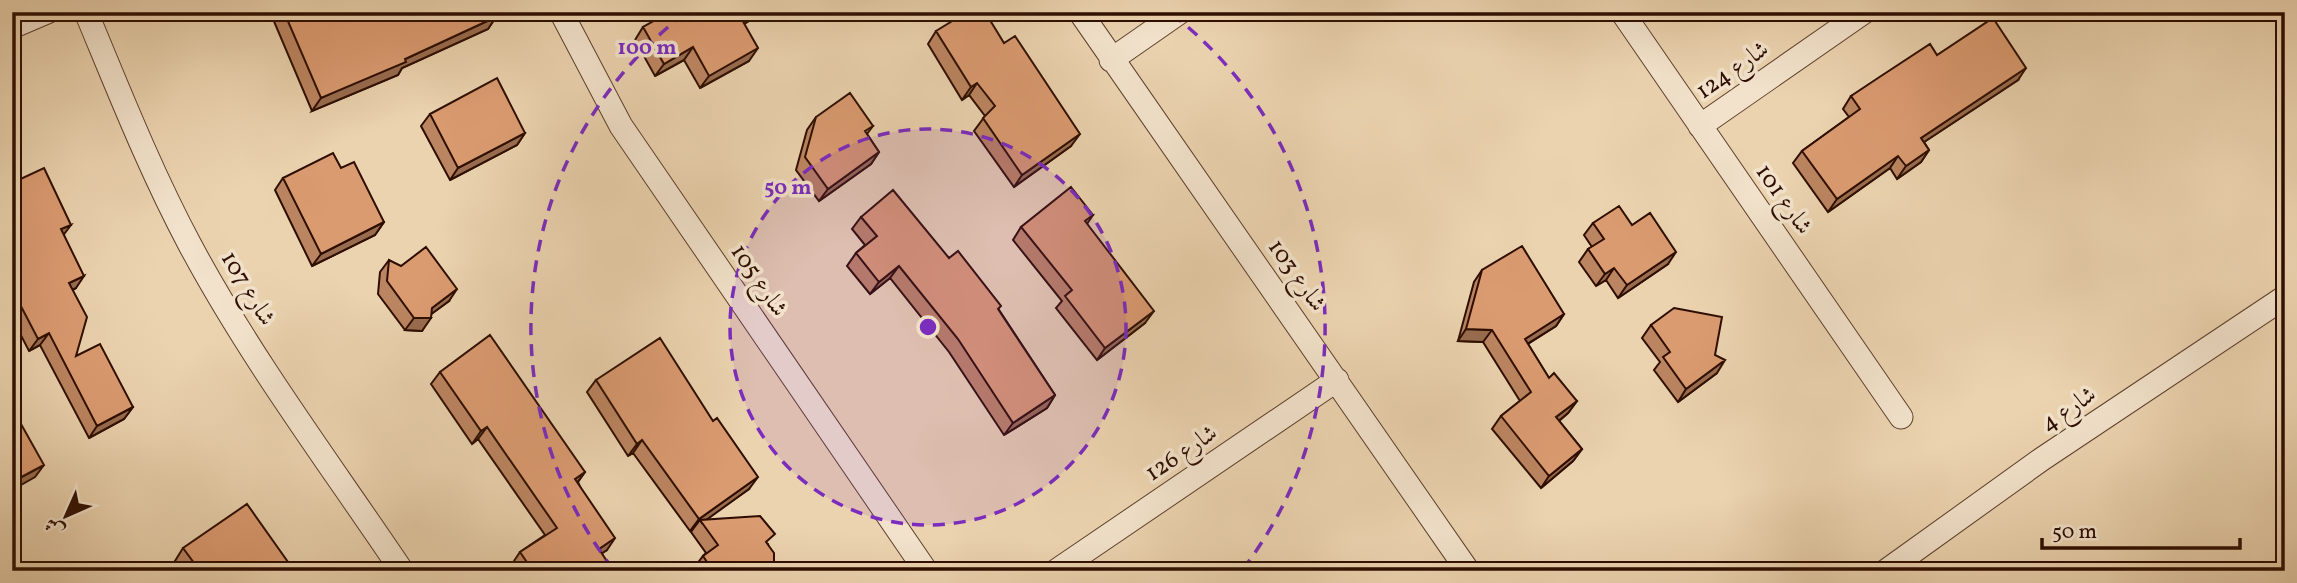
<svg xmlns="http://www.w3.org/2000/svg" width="2297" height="583" viewBox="0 0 2297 583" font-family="Vollkorn,Amiri,serif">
<rect width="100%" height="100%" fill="#ebd3af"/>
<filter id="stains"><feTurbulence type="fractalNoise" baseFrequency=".00286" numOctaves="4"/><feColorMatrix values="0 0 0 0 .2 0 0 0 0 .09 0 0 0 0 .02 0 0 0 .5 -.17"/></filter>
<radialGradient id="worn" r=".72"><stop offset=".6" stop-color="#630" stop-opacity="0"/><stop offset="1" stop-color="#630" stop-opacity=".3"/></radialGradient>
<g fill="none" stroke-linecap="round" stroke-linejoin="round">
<defs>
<path id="minor" d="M86,12C119,91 150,170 190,245C251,359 330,464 402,571
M561,12L621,126L926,571
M1080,12L1468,571
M1622,12L1901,417
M12,27L47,12
M1111,60L1180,12
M1700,126L1864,12
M1056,571L1337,380
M1886,571L2042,459L2285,297"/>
</defs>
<use href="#minor" stroke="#5d3f2c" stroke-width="25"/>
<use href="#minor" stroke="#f2e2cb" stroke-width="23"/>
</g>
<path fill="#bc8561" stroke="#2e0e01" stroke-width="2" d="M270,12H494L496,17L488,29L402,68L398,75L312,111Z
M749,21L744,24L749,61L700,88L684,60L655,76L635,40L643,27Z
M936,31L1004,43L1071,146L1014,187L974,131L985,116L969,95L962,100L928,44Z
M1937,55L2018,80L1924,142L1929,150L1921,162L1897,179L1890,168L1828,212L1793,163L1802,151L1849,117L1843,109L1851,96Z
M430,114L525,133L517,145L450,180L421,126Z
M816,117L873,126L867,134L879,152L871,164L819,201L796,170L807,130Z
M341,168L384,222L375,235L312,266L275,190L283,178Z
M12,183L64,235L76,288L73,290L76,356L133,407L124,419L89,438L40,345L29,351L12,318Z
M1093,215L1087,224L1145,323L1097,360L1056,308L1062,301L1013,240L1021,227Z
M861,217L949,258L999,310L1055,395L1047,408L1004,435L949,352L890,278L870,294L847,266L856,253L865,245L852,229Z
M1593,223L1632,225L1668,264L1618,298L1606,280L1596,286L1579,262L1588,249L1592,247L1584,235Z
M389,260L449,301L431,314L422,331L405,330L378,294L380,272Z
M1482,270L1564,314L1556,326L1528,344L1549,378L1577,401L1568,413L1559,421L1582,449L1573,461L1541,488L1492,429L1501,416L1520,401L1483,342L1458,341L1474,282Z
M1651,325L1715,355L1717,373L1678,402L1654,370L1660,362L1642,338Z
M440,372L585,472L578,482L607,550L602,553L606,571H516L512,564L520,552L545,535L478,439L472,444L431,384Z
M596,380L749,489L706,519L768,544L774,571H696L694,568L703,556L706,553L691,532L693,529L690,531L633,453L628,456L587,392Z
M183,548L288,562L282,571H182L175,561Z"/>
<path fill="#996c4f" stroke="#2e0e01" stroke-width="2" d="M752,12H756L749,21L732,31L741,18Z
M496,17L488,29L402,68L398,75L312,111L321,98Z
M693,47L684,60L655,76L664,64Z
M758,48L749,61L700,88L709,76Z
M2026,68L2018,80L1912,150L1921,138Z
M977,83L969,95L962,100L971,87Z
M525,133L517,145L450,180L458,168Z
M1080,134L1071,146L1014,187L1022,175Z
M1929,150L1921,162L1897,179L1906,166Z
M879,152L871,164L819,201L828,189Z
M1898,156L1890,168L1828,212L1837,199Z
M384,222L375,235L312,266L321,254Z
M71,225L62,237L61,229Z
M1676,252L1668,264L1618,298L1627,285Z
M899,266L890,278L870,294L879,282Z
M1614,268L1606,280L1596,286L1605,274Z
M84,276L76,288L61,296L69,283Z
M457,289L449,301L426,318H431L422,331L405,330L414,318L432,308Z
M1154,311L1145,323L1097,360L1105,348Z
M1564,314L1556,326L1516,351L1525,339Z
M1466,329L1492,330L1483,342L1458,341Z
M49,333L40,345L29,351L38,339Z
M1725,360L1717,373L1678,402L1686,389Z
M1055,395L1047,408L1004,435L1013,423Z
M1577,401L1568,413L1548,430L1556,417Z
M133,407L124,419L89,438L97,426Z
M487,427L478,439L472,444L481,431Z
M642,440L633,453L628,456L637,444Z
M1582,449L1573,461L1541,488L1549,476Z
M44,465L35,477L12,490V482Z
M585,472L576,484L575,479Z
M758,477L749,489L702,523L700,520L693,529L690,531L699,519Z
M615,538L607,550L590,561L599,549Z
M288,562L282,571H276Z"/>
<path fill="#db9b71" stroke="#2e0e01" stroke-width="2" d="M284,12H494L496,17L405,59L406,62L321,98Z
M670,12H752L741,18L758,48L709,76L693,47L664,64L643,27Z
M967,12H985L1004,43L1015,36L1080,134L1022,175L983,118L995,106L977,83L971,87L936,31Z
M1993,18L2026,68L1921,138L1929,150L1906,166L1898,156L1837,199L1802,151L1860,109L1851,96L1878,78L1930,44L1937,55Z
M497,78L525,133L458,168L430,114Z
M850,93L873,126L865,131L879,152L828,189L805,157L816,117Z
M333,153L341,168L354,162L384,222L321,254L283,178Z
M44,168L71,225L61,229L84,276L69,283L87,317L76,356L100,344L133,407L97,426L49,333L38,339L12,289V280L16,278L12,270V183Z
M1071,187L1093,215L1085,221L1154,311L1105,348L1065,296L1072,290L1021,227Z
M893,190L949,258L958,251L1001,306L998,309L1055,395L1013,423L958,339L899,266L879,282L856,253L877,236L861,217Z
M1619,206L1632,225L1650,213L1676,252L1627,285L1614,268L1605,274L1588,249L1604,239L1593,223Z
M1522,246L1564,314L1525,339L1549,378L1554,373L1577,401L1556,417L1582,449L1549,476L1501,416L1531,392L1492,330L1466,329L1482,270Z
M426,247L457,289L432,308L431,318H414L387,281L389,260L401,266Z
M1674,308L1722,317L1715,355L1725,360L1686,389L1663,357L1670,352L1651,325Z
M490,335L585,472L575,479L615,538L599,549L610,566L602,571H533L520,552L557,528L487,427L481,431L440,372Z
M660,338L713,421L717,418L758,477L699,519L642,440L637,444L596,380Z
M12,408L44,465L12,482Z
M247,504L288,562L276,571H200L183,548Z
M760,516L775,534L766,542L774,553V571H713L703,556L718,545L700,520Z"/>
<circle cx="928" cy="327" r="198" fill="#7b2cbf" fill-opacity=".12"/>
<g fill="none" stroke="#7b2cbf" stroke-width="3.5" stroke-dasharray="12 9">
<circle cx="928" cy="327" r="198"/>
<path d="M613 569A397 397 0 0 1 684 14M1172 14A397 397 0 0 1 1243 569"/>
</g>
<g text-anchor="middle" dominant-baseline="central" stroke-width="7" stroke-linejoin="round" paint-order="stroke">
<g font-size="24" fill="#2e0e01" stroke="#f2e2cb">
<text transform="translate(1733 71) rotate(-35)">شارع 124</text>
<text transform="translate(1783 200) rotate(55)">شارع 101</text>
<text transform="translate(1296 276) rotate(55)">شارع 103</text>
<text transform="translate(758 281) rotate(56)">شارع 105</text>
<text transform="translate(247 289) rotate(59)">شارع 107</text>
<text transform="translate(2069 410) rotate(-34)">شارع 4</text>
<text transform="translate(1182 454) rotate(-34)">شارع 126</text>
</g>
</g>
<circle cx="928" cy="327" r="10" fill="#7b2cbf" stroke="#f2e2cb" stroke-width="3.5"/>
<g font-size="21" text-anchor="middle" font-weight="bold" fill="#7b2cbf" stroke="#f2e2cb" stroke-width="7" stroke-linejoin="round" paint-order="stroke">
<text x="647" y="54">100 m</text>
<text x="788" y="194">50 m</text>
</g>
<rect width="2297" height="583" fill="none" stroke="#ebd3af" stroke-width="42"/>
<rect x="14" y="14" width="2269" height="555" fill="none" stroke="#2e0e01" stroke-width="3.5"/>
<rect x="21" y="21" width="2255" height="541" fill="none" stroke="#2e0e01" stroke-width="2"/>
<g transform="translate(66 516) rotate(225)" stroke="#f2e2cb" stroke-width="5" paint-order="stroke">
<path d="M0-5L12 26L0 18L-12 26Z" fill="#2e0e01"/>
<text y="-10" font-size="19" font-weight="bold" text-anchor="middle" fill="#2e0e01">ش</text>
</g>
<path d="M2042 538v10h198v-10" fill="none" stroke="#2e0e01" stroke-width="3.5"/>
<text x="2052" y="538" font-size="21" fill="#2e0e01" stroke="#f2e2cb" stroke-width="5" paint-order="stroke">50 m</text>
<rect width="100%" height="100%" filter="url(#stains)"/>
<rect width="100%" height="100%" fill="url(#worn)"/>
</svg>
